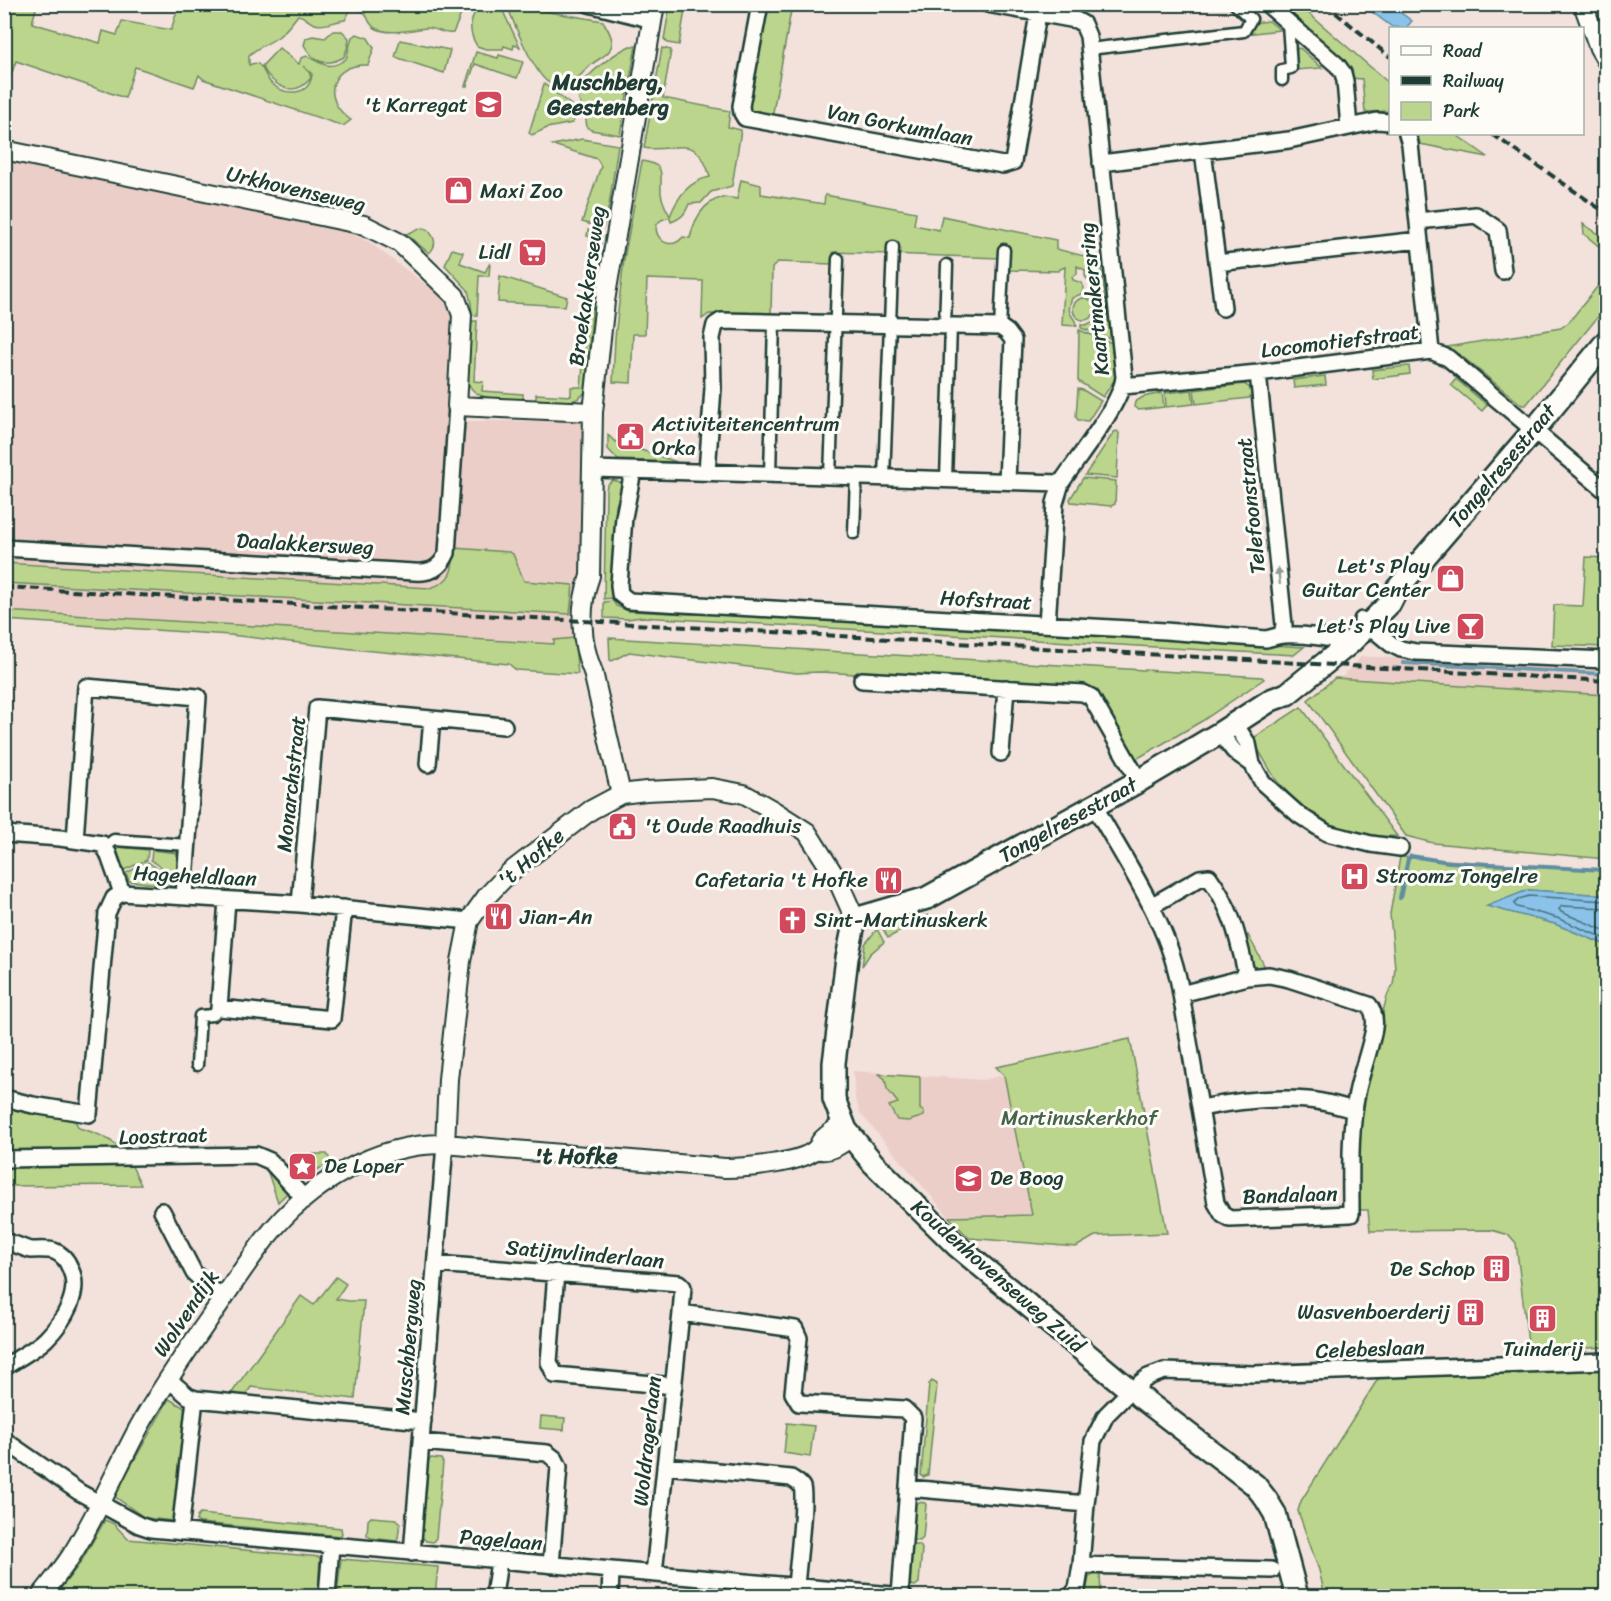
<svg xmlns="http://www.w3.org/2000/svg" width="1611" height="1601" viewBox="0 0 1611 1601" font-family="Sriracha,sans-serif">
<rect width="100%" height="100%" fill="#f3e1dc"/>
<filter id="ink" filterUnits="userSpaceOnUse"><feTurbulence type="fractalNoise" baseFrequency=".0167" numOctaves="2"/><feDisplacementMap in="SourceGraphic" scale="12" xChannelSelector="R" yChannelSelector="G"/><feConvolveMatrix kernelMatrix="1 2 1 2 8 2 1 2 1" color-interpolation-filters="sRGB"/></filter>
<g filter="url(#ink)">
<path fill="#eccec9" d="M4,159L338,227L369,242L441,296L459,313L448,421H586L579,614L457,601L5,577Z
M4,583L570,614L574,638L555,640L554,644L5,611Z
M1361,656L1606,671V705L1327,687L1343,677L1346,671H1349L1350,668H1353Z
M853,1071L983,1080L1004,1075L1032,1216L949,1217L860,1113L855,1098Z"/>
<path fill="#bbd58c" stroke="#6d8960" stroke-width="1.5" d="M5,4L37,5L32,23L100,43L103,31L117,35L122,21L171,30L179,5H465L453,33C440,35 437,27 427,28C412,29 390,36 375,28C363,20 372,9 351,9L345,20C335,21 324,27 315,24C307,22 306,16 298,15C292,23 286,31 278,37C268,44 258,47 249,55V65C252,64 255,62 258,64C264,68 266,79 272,84C286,96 310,96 312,74L303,66L309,72L311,78C293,100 272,85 262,66L279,48L299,64L301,58L307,56C323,64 329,71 346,59L352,37L357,34L368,38L374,48L368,65C330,63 320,99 351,120L343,126L203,79L199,75L194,87L135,67L125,98L16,61L10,78L5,76Z
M481,5H500L520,47L514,45L513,49L504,46L503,49H486L477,46C467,30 469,17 481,5Z
M507,5L603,21C607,28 612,35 612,42C612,55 598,58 591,65C579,76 567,95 548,82C534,73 513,22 507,5Z
M670,5H686L679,45L668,43L664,39Z
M767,5H792L772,118L750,113L749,110Z
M1280,5H1299L1390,84V111L1365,112L1362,79L1351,78L1350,71L1344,61Z
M1269,21L1280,30L1246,34L1253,23Z
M333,31H342L349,38L348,46L344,57C326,67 314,63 304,45L306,38L313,36L325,38Z
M400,40L450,50L444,73L395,57Z
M630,46H636L620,135L591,130L587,127C586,122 586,117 585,113C583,107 578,102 578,95C580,77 615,53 630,46Z
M662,48L671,50L663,98L730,111L728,127L741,130L732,186L711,192L701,203L689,204C685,214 682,218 671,222L670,218C641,219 664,259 683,237L690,238C695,215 710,191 737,199L741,180L761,185V194L824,204L825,195L916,212L914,225L939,230L942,216L1056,240V249L1100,260L1111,339L1081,328V325H1086L1096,320L1100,310L1091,297L1092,286L1085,276V270L1077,266V274L1072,277L1073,280L1082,283L1084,288L1081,294L1072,298C1065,318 1074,313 1077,326L1062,325L1065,267L1060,269L1059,271L1005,270L1000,258L833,252L832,264L778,262L772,268L771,315L709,314L702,319L703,281L647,279L645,334H633L631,383L613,382L615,338L624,259L642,161C667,165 660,173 661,193C662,201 666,209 670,216C678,196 689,181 710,177C697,129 674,154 644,148Z
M1298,48L1301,49L1322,68L1296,70L1294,52Z
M476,52L498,58L499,55L523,62L517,78L475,64L467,86H465Z
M544,84L576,109L577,116L572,123L547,128L532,135L529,133Z
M1418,134H1455L1488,157L1420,144Z
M582,139L618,145L609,206L603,228L582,222L601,166L597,159L553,145Z
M1583,224L1606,239V252L1584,234Z
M422,228L427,229C435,237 438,245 429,253L406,234Z
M588,230L602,235L595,280L585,392C576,407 551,400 536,399V394L571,396V387H581L595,238L587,236Z
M452,249L463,252L460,263L485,272L490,263L489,276H479L477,316L472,315L471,303L468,290L445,265Z
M500,276L567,297L565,306L498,302Z
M1606,276V307L1526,405H1522L1460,355L1441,348L1561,328L1569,322Z
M1073 309a11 11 0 1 1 22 0a11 11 0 1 1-22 0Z
M471,321H477L474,381L483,382L482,391L523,394V399C506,398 470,403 468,379Z
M1079,330L1112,343L1115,379L1103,397L1078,381Z
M1409,366L1410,374L1373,379L1372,370Z
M1325,376L1326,385L1294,388L1293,380Z
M1456,379L1487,405L1482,411L1451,385Z
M1244,384L1249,387L1252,394L1249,398L1196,404L1194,390Z
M1078,389L1083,390L1101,401L1088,421L1078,420L1076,417Z
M1192,390L1194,404L1166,407L1165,393Z
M1162,393L1164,407L1139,410L1134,407L1135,402L1143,397Z
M1114,432L1117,431L1119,433L1117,478L1085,475Z
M608,435L614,441L677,462L618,460L608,449Z
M1083,478L1116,481L1115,504L1111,506L1071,502L1070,499Z
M613,480L620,482L623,486L616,506L612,598L604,599L606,490L607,485Z
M454,548L509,552L513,554L524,581L573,585L570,614L5,583L4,563L430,588C453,581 453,569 454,548Z
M1586,557L1606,558V647L1552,645L1554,605L1583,606Z
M613,601L616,606L629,611L689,614H745L1304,647L1294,655L641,617L628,619L604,618V602Z
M4,611L554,644V640L574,638L578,674L516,670L509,664L352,649L230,635L5,620Z
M609,638L1262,677L1264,679L1202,721L1133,761L1088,687L820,672L796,673L629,652L612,661L610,660Z
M1335,678L1606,695V859L1433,843L1406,836L1308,700Z
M1301,707L1397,836L1368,837L1331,825L1303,809L1276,780L1252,739Z
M119,847L148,850L147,860L124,870L117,850Z
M152,850L177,853V878L151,860Z
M1400,857L1606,871V895L1528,890L1488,906L1555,924L1606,945V1347L1529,1351L1516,1243L1509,1235L1491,1230L1370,1231L1368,1210H1354L1356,1132L1369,1067L1387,996L1393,985L1395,968L1390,914Z
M148,862L176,881L174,886L129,881L126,873Z
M929,915L888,938L882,927Z
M877,929L884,942L870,954L862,966L865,944Z
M1248,935L1264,965L1263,969H1251L1243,939Z
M1130,1039L1167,1233L1095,1236L1076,1247L969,1238L949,1217L1032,1215L1004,1075L996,1067Z
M879,1074L920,1077V1109L924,1112V1116L909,1121L897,1120L889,1106L898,1103L887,1089L885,1079Z
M5,1105L75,1121L79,1128C94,1132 115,1139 124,1154L5,1153Z
M298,1154H327L331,1162L301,1179L287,1166Z
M257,1162L262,1164L290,1190L278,1202L267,1170L256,1164Z
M131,1164L141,1185L5,1186L4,1166Z
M336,1277L346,1284L336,1299L348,1301H364L355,1399L251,1387L241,1402L226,1401L301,1296L314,1305Z
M1606,1369V1596H1325L1319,1570L1298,1511L1301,1501L1379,1377Z
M932,1381L937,1384L928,1475L923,1477L921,1475L929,1384Z
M169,1399L185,1408L186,1412L175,1521L145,1518L114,1496Z
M541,1416L565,1418L564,1430L540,1428Z
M787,1423L814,1426L810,1457L784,1453Z
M431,1458L441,1459L443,1463L436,1538L433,1542L426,1541L422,1537L428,1461Z
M918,1502L925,1503L926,1505L923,1538L920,1541L913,1540L912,1538L915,1504Z
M200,1514L341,1528L342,1534L340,1536L200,1523L196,1521L197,1517Z
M371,1517L396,1519L400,1522L398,1538L396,1541L371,1538L367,1535L368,1520Z
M105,1520L114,1524L128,1539L320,1557L318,1596H55L81,1562Z
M914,1545H920L922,1549L919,1583L915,1586L911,1585L909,1581L912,1547Z
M341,1559L438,1567L435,1596H337Z
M1095,1574H1100L1101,1596H1085L1089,1577Z"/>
<path fill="#8ac2e9" stroke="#5f8da1" stroke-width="1.5" d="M1363,5H1390L1412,21L1406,28L1392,27Z
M1402,662L1606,673V675L1402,664Z
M1528,890L1606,895V945L1555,924L1487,906Z"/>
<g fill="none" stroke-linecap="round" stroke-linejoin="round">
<path stroke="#4a727c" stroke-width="1.5" d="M1606,901L1529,896L1519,899L1514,904L1517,907L1557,918L1606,939
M1606,908L1562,906L1559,909L1561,912L1606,931"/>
<path stroke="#5f8da1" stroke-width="4" d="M1400,898L1408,859L1411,856L1449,862L1606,870"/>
<defs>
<path id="pedestrian" d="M1089,49L1244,31L1251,19L1235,4
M1282,80V70L1291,68L1288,23
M945,326L947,265
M1000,327L1004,250
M770,474L774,322
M830,476L838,259
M884,477L893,247
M946,479L951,326
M854,533L856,476
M105,847L114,840L188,845
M197,1065L200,1016L213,1015L219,1008"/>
<path id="minor" d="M589,4L653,20
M760,4L741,106L742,113L745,118L1003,165L1013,162L1038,14
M1267,4L1337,65L1343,73L1345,81L1349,127
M1407,134L1410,144L1431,351
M1203,151L1223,308
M1101,163L1289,140L1377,121L1390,122
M1418,221L1476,215L1498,230L1503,271
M1217,263L1419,240
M1258,373L1284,625L1282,634
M1123,386L1258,373L1431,351L1448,358L1606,491
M593,469L1061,483C1078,457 1121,405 1124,377L1088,36L1083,24L1076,20L987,4
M633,471L624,517L619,585L620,594L629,601L1165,631L1266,639C1272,638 1278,635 1284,635C1305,634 1329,638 1350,643
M707,472L713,388L712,338L715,325L721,321L1000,327L1007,332L1013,340L1007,481
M4,548L414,572C430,573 440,569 447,553L457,406
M1362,620L1391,644L1401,649L1416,652L1606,660
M1047,624L1055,503L1061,483
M862,680L1083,693L1091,697L1139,781
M1235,724L1248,744L1252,764L1263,783L1299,815L1327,833L1371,844L1400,848
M1220,733L1234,751L1252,764
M1001,753L1006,688
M428,764L432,719
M1094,805C1127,865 1171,925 1181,994
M4,834L60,838L102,844L108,853L122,893
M75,840L86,687L198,697L184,896
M227,900L219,1008L332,1019L344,908
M300,904L317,708L504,726
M1151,906L1200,878L1209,877C1233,910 1238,938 1247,977
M1269,975L1289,979L1369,1005C1379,1018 1373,1034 1369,1049C1365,1064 1360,1078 1357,1093C1349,1133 1351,1174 1351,1214L1230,1219L1223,1215L1216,1203L1181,994L1247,977Z
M4,1098L33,1105L89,1114L107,913L114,898L122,893L300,904L469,921
M1201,1108C1236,1101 1272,1097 1308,1100C1324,1101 1339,1106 1354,1110
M4,1159L256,1155L270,1161L304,1198
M162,1211L194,1273L211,1289L224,1296
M4,1242C16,1243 21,1248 31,1250C39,1250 47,1249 54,1251C62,1254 67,1260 70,1268C82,1292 64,1321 46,1339C34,1351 18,1357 4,1368
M436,1264L679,1283L683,1287L681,1313L795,1329L799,1338L793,1393L799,1403L904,1409L913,1418L900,1596
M556,1272L549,1362L555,1375L674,1386
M168,1379L188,1396L195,1399L423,1421
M1139,1384L1148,1377L1164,1371L1253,1374L1606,1361
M4,1440L79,1492L139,1525L151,1529L904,1596
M421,1442L547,1453L555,1459L559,1467L551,1565
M665,1466L791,1478C794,1480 800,1483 802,1487C806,1500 797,1569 796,1587
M908,1488L1086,1504
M180,1532L195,1399
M412,1553L445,1144
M1081,1565L1272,1570
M654,1574L681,1313
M327,1596L331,1546
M494,1596L499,1561
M610,1596L611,1571
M1071,1596L1077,1589L1081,1565L1086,1504L1093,1441L1106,1415L1125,1396"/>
<path id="tertiary" d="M1583,4L1599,48L1606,60
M4,150L364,225L400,243L455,296L462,315L457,406L593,412
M621,794L593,672C580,642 579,606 590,576L593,412L605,301L655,4
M445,1144L448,1079L461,961L469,921L487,896L509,873L591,810L621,794L646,791L712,788L744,794L771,809L807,832L838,881L855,919
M817,1149C829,1154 841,1144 851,1137
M41,1596C51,1583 62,1570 71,1556C97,1515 116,1470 139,1427C162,1386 189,1348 216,1309C232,1285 248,1261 266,1238C308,1184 376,1143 445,1144L725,1168C745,1168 803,1163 816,1149C819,1147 819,1144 821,1141C827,1134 836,1129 843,1124"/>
<path id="secondary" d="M1124,1385L957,1246L873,1163L846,1130L834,1099V1063L847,958L855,919L927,898L1139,781L1220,733L1271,700L1287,694L1350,643L1390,603L1397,589L1534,430L1606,342
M1139,1396L1255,1485L1266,1499L1275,1514L1297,1596"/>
</defs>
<use href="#pedestrian" stroke="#1f3d34" stroke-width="15"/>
<use href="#minor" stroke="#1f3d34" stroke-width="20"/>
<use href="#tertiary" stroke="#1f3d34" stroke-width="22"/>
<use href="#secondary" stroke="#1f3d34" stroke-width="26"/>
<use href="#pedestrian" stroke="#fdfcf7" stroke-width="10"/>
<use href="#minor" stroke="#fdfcf7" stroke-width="15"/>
<use href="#tertiary" stroke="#fdfcf7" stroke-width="18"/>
<use href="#secondary" stroke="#fdfcf7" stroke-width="21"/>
<path stroke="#1f3d34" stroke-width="4" stroke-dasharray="9 4.5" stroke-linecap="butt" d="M1325,4L1390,57
M1492,134L1606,213
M4,587L1606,681"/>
</g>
<defs><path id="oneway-solid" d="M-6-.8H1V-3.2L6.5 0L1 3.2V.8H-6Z" transform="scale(1.5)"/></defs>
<use fill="#8e9c96" href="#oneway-solid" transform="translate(1279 576) rotate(-96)"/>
</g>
<defs>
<symbol id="school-square" viewBox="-11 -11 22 22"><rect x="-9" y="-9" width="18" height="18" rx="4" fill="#d1495b" stroke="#fdfcf7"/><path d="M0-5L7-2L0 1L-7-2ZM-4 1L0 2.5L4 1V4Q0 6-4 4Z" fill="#fff"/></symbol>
<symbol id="shop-square" viewBox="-11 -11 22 22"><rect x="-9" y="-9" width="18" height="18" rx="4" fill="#d1495b" stroke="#fdfcf7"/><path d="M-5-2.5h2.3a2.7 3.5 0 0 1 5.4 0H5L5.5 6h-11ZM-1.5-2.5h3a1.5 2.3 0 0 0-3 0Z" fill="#fff"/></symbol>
<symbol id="supermarket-square" viewBox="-11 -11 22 22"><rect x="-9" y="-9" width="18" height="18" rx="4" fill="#d1495b" stroke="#fdfcf7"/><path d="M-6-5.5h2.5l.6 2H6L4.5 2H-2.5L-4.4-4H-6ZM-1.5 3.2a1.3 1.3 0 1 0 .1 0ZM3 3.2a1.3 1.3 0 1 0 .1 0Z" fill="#fff"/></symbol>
<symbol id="civic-square" viewBox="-11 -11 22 22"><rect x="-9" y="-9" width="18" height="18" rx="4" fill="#d1495b" stroke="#fdfcf7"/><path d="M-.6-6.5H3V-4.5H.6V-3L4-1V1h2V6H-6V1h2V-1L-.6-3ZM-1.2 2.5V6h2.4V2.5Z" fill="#fff"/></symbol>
<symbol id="bar-square" viewBox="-11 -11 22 22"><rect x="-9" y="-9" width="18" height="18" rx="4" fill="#d1495b" stroke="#fdfcf7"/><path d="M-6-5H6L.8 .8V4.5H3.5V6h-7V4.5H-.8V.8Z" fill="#fff"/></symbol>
<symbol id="hospital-square" viewBox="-11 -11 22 22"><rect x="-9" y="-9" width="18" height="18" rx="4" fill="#d1495b" stroke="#fdfcf7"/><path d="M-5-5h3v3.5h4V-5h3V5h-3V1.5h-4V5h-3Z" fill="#fff"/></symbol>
<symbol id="restaurant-square" viewBox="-11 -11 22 22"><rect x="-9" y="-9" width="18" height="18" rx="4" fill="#d1495b" stroke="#fdfcf7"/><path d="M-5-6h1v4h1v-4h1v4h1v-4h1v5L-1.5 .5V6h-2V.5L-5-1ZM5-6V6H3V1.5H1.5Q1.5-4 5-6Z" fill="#fff"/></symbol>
<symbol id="church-square" viewBox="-11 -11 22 22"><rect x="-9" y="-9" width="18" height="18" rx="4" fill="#d1495b" stroke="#fdfcf7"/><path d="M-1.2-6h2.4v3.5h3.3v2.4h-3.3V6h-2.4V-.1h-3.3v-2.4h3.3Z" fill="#fff"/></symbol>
<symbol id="sight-square" viewBox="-11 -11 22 22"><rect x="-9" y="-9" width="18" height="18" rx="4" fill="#d1495b" stroke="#fdfcf7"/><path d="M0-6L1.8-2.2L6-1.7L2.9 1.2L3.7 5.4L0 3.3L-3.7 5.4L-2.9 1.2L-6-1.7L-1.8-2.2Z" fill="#fff"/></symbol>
<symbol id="building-square" viewBox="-11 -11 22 22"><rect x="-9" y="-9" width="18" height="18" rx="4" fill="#d1495b" stroke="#fdfcf7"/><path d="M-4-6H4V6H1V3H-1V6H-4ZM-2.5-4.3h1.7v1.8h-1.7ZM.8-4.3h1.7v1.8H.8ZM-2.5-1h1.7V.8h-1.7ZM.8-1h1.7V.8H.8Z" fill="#fff"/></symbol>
</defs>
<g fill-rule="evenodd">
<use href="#school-square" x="472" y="88" width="33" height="33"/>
<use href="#shop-square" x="442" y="174" width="33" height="33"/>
<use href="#supermarket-square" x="516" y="236" width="33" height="33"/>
<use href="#civic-square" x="614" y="420" width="33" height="33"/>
<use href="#shop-square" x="1434" y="562" width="33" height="33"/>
<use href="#bar-square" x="1454" y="610" width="33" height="33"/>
<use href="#civic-square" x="606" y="810" width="33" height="33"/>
<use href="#hospital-square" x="1338" y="860" width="33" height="33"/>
<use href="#restaurant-square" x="872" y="864" width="33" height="33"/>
<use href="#restaurant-square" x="482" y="900" width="33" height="33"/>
<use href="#church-square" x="776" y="904" width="33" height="33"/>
<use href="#sight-square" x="286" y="1150" width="33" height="33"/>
<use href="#school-square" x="952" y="1162" width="33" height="33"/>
<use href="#building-square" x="1480" y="1252" width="33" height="33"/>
<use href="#building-square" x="1454" y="1296" width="33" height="33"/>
<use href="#building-square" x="1526" y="1302" width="33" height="33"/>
</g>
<g text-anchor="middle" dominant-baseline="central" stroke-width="6" stroke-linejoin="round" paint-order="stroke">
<g font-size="21" fill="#1f3d34" stroke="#fdfcf7" text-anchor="start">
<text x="468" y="105" text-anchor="end">'t Karregat</text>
<text x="480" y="191">Maxi Zoo</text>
<text x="511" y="252" text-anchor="end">Lidl</text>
<text x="652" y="424">Activiteitencentrum<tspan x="652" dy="24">Orka</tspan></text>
<text x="1430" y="566" text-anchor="end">Let's Play<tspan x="1430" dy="24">Guitar Center</tspan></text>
<text x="1450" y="626" text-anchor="end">Let's Play Live</text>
<text x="644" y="826">'t Oude Raadhuis</text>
<text x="1376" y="876">Stroomz Tongelre</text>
<text x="868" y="880" text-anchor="end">Cafetaria 't Hofke</text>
<text x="520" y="917">Jian-An</text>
<text x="814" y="920">Sint-Martinuskerk</text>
<text x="324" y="1166">De Loper</text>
<text x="990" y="1178">De Boog</text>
<text x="1475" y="1269" text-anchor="end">De Schop</text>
<text x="1450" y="1312" text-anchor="end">Wasvenboerderij</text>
<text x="1543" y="1349" text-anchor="middle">Tuinderij</text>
</g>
<g font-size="21" fill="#1f3d34" stroke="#fdfcf7">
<text transform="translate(900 125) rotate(11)">Van Gorkumlaan</text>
<text transform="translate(296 189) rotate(13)">Urkhovenseweg</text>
<text transform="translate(587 286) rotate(-82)">Broekakkerseweg</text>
<text transform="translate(1094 299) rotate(-96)">Kaartmakersring</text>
<text transform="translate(1340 341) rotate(-7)">Locomotiefstraat</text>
<text transform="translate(1502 466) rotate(-50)">Tongelresestraat</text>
<text transform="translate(1251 506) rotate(-96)">Telefoonstraat</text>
<text transform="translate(305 544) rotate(3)">Daalakkersweg</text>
<text transform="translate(986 600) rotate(3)">Hofstraat</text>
<text transform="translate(291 784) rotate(-84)">Monarchstraat</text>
<text transform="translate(1068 820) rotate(-29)">Tongelresestraat</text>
<text transform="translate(531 858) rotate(-40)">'t Hofke</text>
<text transform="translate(195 876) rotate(3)">Hageheldlaan</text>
<text transform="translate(163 1136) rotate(-2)">Loostraat</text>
<text transform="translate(1290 1195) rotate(-2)">Bandalaan</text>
<text transform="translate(585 1254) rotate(5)">Satijnvlinderlaan</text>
<text transform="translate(998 1276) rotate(41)">Koudenhovenseweg Zuid</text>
<text transform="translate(186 1313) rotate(-56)">Wolvendijk</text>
<text transform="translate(408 1347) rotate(-85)">Muschbergweg</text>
<text transform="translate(1370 1349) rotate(-2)">Celebeslaan</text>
<text transform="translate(647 1441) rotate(-84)">Woldragerlaan</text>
<text transform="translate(501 1540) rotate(5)">Pagelaan</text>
</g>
<g font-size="21" fill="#46634a" stroke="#fdfcf7">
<text x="1079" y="1118">Martinuskerkhof</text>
</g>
<g font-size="22" font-weight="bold" fill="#1f3d34" stroke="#fdfcf7">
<text x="608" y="82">Muschberg,<tspan x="608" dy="25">Geestenberg</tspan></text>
<text x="576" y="1156">'t Hofke</text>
</g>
</g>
<rect width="1611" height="1601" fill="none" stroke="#fdfcf7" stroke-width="24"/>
<rect x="12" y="12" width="1587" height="1577" fill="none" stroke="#1f3d34" stroke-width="2" filter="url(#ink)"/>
<rect x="1389" y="27" width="195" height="108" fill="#fdfcf7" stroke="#a4b0a9" stroke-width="1.5"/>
<rect x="1401" y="46" width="30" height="9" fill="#fdfcf7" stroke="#a4b0a9" stroke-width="1.5"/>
<text x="1443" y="57" font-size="18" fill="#1f3d34">Road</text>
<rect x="1401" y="76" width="30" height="9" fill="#1f3d34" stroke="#a4b0a9" stroke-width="1.5"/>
<text x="1443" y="87" font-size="18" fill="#1f3d34">Railway</text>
<rect x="1401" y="102" width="30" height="18" fill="#bbd58c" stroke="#a4b0a9" stroke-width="1.5"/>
<text x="1443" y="117" font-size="18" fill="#1f3d34">Park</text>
</svg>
